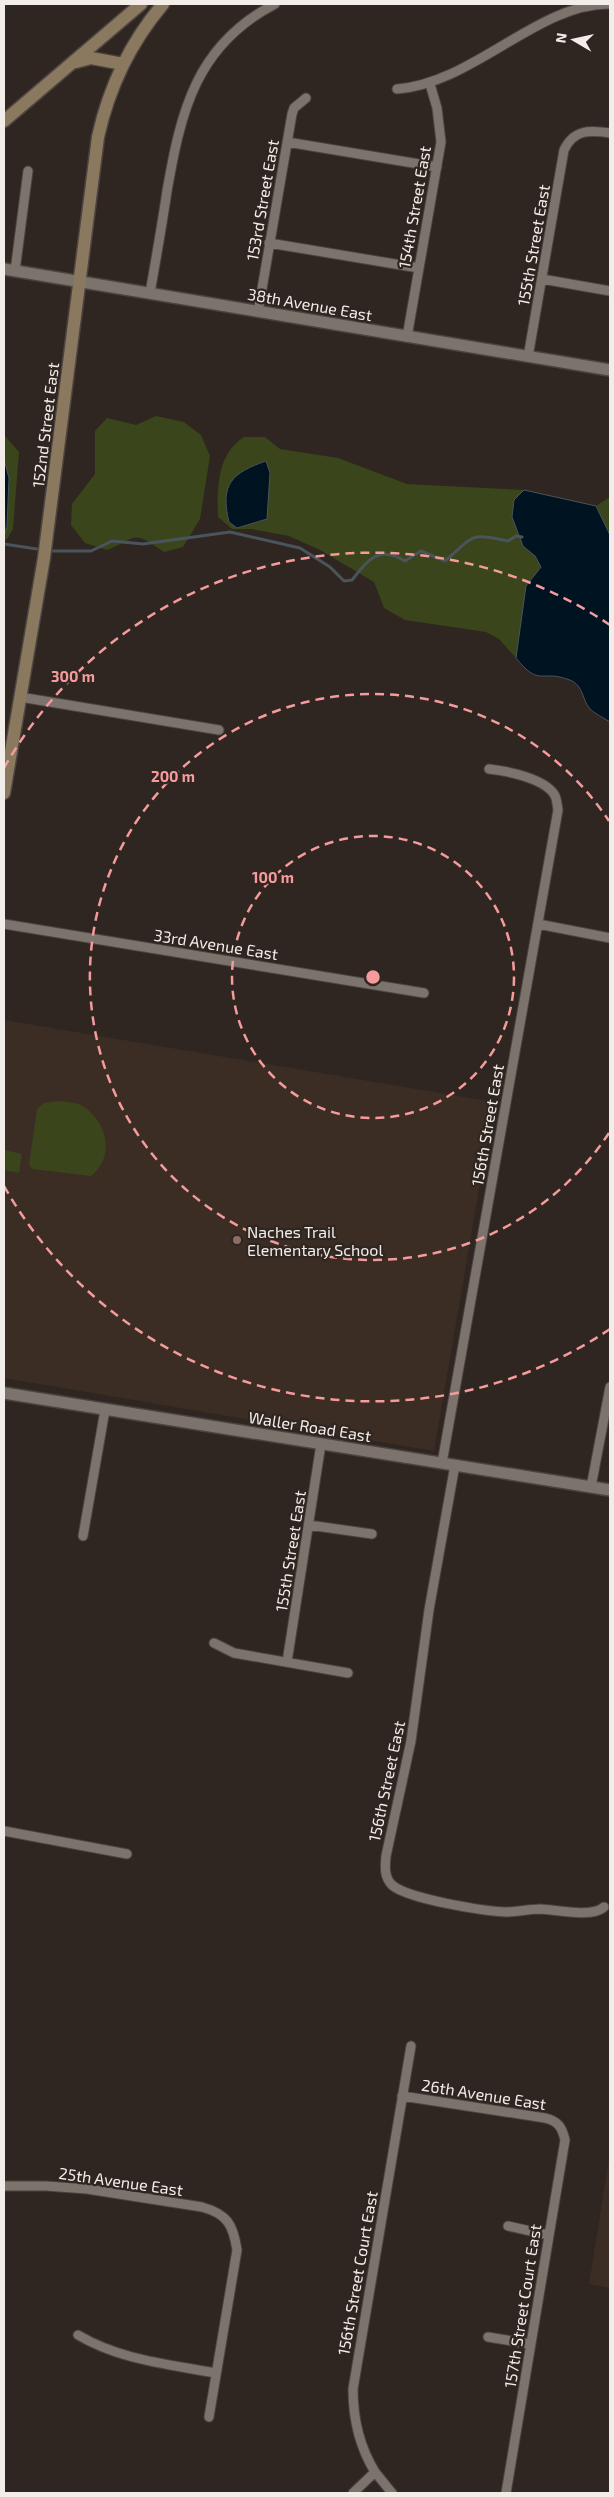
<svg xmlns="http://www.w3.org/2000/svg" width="614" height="2497" viewBox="0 0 614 2497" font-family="'Exo 2',sans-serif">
<rect width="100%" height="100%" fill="#2f2621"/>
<path fill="#3b2d24" d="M4,1020L494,1102L434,1451L4,1378Z
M610,2153V2288L589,2284Z"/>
<path fill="#3a451b" d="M156,416L184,422L201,435L210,456L200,519L183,547L164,552C131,529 139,537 107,550L85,543L71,525L72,504L95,474V431L107,418L136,425Z
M4,435L19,452L13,529L7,539L4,540Z
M244,437H265L280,449L338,458L407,484L524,490L514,500L523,546L535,556L541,567L526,586L516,658L499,639L486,632L405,620L384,608L374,582L320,550L289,536L252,529H232L218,517C217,488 217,454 244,437Z
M610,497V535L596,506Z
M58,1101C65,1102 75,1102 81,1105C107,1120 116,1156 91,1176L32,1169L29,1165L37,1109L44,1103Z
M4,1150L22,1154L19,1173L4,1170Z"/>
<path fill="#001321" stroke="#49545d" d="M4,459L9,478L7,527L5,533Z
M266,461L270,473L267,519L237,528L229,522C220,485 231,473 266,461Z
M524,490L596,506L610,535V722C604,718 595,714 590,709C581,698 584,684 567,679C541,670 539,687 516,658L526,586L541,567L535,556L523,546L512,517L514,500Z"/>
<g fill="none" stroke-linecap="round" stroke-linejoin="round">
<path stroke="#49545d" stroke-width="3" d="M4,544L37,549
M53,551H91L112,541L143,544L230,532L300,548L330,567L344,581L352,580C368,560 378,545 405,561L421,551L445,561C475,536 468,532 508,541L516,536L522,537"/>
<defs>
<path id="minor" d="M397,89C474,83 538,3 610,4
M287,142L437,167
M269,243L419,268
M15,271L28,171
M542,279L610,291
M150,293C156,259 162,225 167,191C181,111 196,45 275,4
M258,312L292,114L294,108L306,98
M407,337L441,142L437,108L430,84
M528,357L564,150C574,129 590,130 610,133
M20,697L219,730
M4,924L424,993
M538,924L610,938
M442,1463L558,810C557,805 557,798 554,794C543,778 507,771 489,769
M455,1465L429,1610L411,1741L386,1856C385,1867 384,1877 392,1885C408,1899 483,1911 506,1912C518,1912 529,1909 541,1909C556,1910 593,1918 604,1907
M591,1487L610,1387
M309,1525L372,1534
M83,1536L105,1410
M214,1643L234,1653L348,1673
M287,1662L321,1444
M4,1831L127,1854
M402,2096L545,2118C558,2121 562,2127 565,2140L506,2493
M4,2186H46L87,2189L202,2207C227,2214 233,2224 237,2250L209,2417
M508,2226L548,2235
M78,2335C120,2360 168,2364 215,2373
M488,2337L530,2344
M375,2472L392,2493
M353,2493L375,2472C359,2446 353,2420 353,2389L411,2046"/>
<path id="tertiary" d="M4,269L610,370
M4,1393L610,1490"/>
<path id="secondary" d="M76,62L91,58L123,64
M4,121L141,4
M4,793L44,558L98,137C109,87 130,43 163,4"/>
</defs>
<use href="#minor" stroke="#4c4440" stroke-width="11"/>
<use href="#tertiary" stroke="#4c4440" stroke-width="14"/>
<use href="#secondary" stroke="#4c4440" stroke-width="15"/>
<use href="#minor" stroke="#7d736d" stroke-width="9"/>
<use href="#tertiary" stroke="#7d736d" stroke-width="11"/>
<use href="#secondary" stroke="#8a785f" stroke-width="12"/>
</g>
<g fill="none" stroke="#f59b9c" stroke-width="2.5" stroke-dasharray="9 6">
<circle cx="373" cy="977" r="141"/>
<path d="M609 1133A283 283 0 1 1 609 821"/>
<path d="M610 1329A424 424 0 0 1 4 1186M4 768A424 424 0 0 1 610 625"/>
</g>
<circle fill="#8d6e63" stroke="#2f2621" stroke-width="2" cx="237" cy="1240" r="5"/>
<g text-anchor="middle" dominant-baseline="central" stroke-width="4.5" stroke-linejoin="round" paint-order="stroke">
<g font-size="16" fill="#f2ede9" stroke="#2f2621">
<text transform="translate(262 200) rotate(-80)">153rd Street East</text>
<text transform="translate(414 207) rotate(-80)">154th Street East</text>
<text transform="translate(533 245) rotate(-80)">155th Street East</text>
<text transform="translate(310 304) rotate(10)">38th Avenue East</text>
<text transform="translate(45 425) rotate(-83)">152nd Street East</text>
<text transform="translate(216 944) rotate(9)">33rd Avenue East</text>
<text transform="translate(487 1125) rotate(-80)">156th Street East</text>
<text transform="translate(310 1426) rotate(9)">Waller Road East</text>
<text transform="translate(290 1551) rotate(-81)">155th Street East</text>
<text transform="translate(386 1781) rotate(-78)">156th Street East</text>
<text transform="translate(484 2094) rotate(9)">26th Avenue East</text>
<text transform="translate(121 2181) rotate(8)">25th Avenue East</text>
<text transform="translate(357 2273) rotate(-80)">156th Street Court East</text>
<text transform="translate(522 2306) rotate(-81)">157th Street Court East</text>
</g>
<g font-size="16" fill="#f2ede9" stroke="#2f2621" text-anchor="start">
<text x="247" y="1231">Naches Trail<tspan x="247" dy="18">Elementary School</tspan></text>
</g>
</g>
<circle cx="373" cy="977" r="8" fill="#f59b9c" stroke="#2f2621" stroke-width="2.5"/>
<g font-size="15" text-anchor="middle" font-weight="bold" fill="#f59b9c" stroke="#2f2621" stroke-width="4.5" stroke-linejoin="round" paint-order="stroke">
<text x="73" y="682">300 m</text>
<text x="173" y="782">200 m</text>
<text x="273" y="883">100 m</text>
</g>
<rect width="614" height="2497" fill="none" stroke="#f2ede9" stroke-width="10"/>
<g transform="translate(574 40) rotate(279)" stroke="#2f2621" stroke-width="4" paint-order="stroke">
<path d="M0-4L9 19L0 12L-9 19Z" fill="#f2ede9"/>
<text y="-8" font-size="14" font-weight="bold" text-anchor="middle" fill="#f2ede9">N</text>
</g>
</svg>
